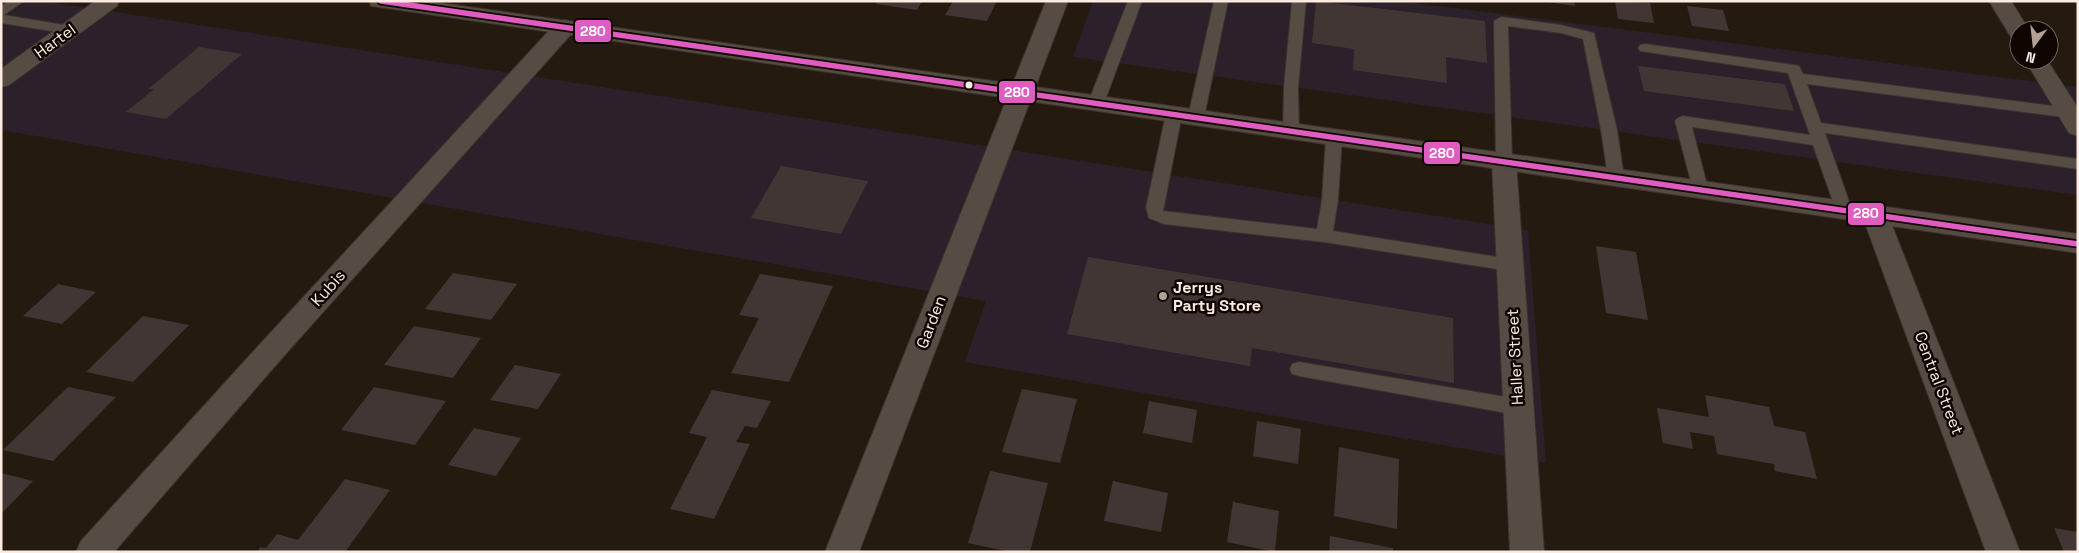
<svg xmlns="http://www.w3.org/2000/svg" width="2079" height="553" viewBox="0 0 2079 553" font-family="'Space Grotesk',sans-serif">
<rect width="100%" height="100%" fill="#251a10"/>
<path fill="#2c202b" d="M1,1H44L1528,230L1546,463L965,362L986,301L1,130Z
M1093,1H1399L2078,87V195L1073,57Z"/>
<path fill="#423635" d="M878,1H922L917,10L876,4Z
M953,1H997L987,21L945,15Z
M1316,1L1485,21L1487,63L1446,57L1447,83L1353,70L1354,49L1312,43Z
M1547,1H1574L1575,6L1547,2Z
M1615,1L1650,3L1654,23L1618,19Z
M1687,6L1723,10L1729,31L1692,26Z
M199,47L242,54L166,119L126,112L154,89H148Z
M1638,66L1785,84L1794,111L1644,91Z
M781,166L868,181L841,234L751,218Z
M1596,246L1636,252L1648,320L1606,313Z
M1088,257L1453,318L1454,383L1252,348L1250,366L1067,334Z
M453,273L517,284L491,320L425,309Z
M760,274L833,286L789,382L731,373L759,318L739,315Z
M58,284L96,292L62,324L23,316Z
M143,316L189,325L133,382L86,372Z
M414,326L481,338L453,378L384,365Z
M515,365L561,374L538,409L490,400Z
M68,387L116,397L53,461L3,450Z
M374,387L446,401L415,445L341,430Z
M1022,389L1077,399L1060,463L1002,452Z
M712,390L771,401L757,428L745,426L736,442L750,444L714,519L670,509L707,437L689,433Z
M1705,395L1769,407L1774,426L1805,432L1817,479L1775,471L1774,464L1717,454L1714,436L1690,432L1693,449L1663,443L1657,408L1709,417Z
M1149,401L1197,410L1192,443L1143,433Z
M1257,421L1301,429L1298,464L1253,456Z
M474,428L521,438L496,476L448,465Z
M1339,447L1399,459L1397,529L1334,516Z
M990,471L1048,483L1030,552H1010L968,543Z
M1,473L33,481L1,514Z
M345,479L390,490L345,552H257L260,547L266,548L277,534L298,540Z
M1113,481L1168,493L1161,532L1104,521Z
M1233,502L1279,511L1275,552L1227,542Z
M2054,528L2078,532V552H2064Z
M1330,536L1393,548V552H1329Z"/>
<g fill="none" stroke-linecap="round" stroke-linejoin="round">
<defs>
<path id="service" d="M8,1H24L4,15L70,26L77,30L70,34L1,23V6Z
M1128,1H1142L1104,103L1101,106H1091L1088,103Z
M1214,1H1228L1204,117L1201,120H1191L1188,117Z
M1292,1H1306L1298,87L1299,131L1296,135H1286L1283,131L1284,87Z
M1501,17L1561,25L1594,33L1617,130L1624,177L1622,181L1616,182L1610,181L1608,177L1601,130L1583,39L1561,33L1508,26L1512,161L1510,165L1504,166L1498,165L1496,161L1494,21Z
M1645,44L1794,65L1799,66L1803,74L2078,109V119L1807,84L1821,123L2078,159V169L1825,133L1852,210L1850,214L1844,216L1838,214L1836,210L1813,145L1692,127L1708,189L1706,193L1700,195L1694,193L1675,121L1678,118L1683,116L1810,135L1788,73L1640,51L1638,48L1640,45Z
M1174,109L1179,111L1182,114L1163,211L1317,229L1322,200L1326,137L1329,133H1339L1342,137L1338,200L1333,231L1510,259L1516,261L1519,265L1516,269L1510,271L1324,242L1164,224L1149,218L1146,208L1166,114L1169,111Z
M1299,362L1518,399L1525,401L1528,407L1525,413L1518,415L1299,376L1292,374L1290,369L1292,364Z"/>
<path id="minor" d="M95,1H119L117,6L9,85L1,87V69Z
M1046,1H1068L859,552H825Z
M1989,1H2011L2029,30H2019V39L2011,37Z
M565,20L573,22L576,27L573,32L282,358L114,552H76L81,541L262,342L557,22Z
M2025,60H2047L2078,108V136L2069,133Z
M1504,153L1513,155L1516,161L1544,552H1510L1492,161L1495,155Z
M1875,206L1884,209L1888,215L2020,552H1986L1862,215L1866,209Z"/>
<path id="secondary" d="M369,1H426L2078,234V253L379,7L371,6Z"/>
</defs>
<use href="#service" stroke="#3c332d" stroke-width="2"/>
<use href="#minor" stroke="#3c332d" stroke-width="2"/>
<use href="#secondary" stroke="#3c332d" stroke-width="2"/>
<use href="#service" fill="#564c44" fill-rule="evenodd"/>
<use href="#minor" fill="#564c44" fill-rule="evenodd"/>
<use href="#secondary" fill="#554b42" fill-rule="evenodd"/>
<defs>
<path id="bus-1" d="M381,1L2078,244"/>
</defs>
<use href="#bus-1" stroke="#0f0602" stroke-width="9"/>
<use href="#bus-1" stroke="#df5cc1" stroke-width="5.5"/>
</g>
<circle fill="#fbebe0" stroke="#0f0602" stroke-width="2" cx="969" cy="85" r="4.5"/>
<circle fill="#b0a297" stroke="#0f0602" stroke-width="2" cx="1163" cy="296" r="5"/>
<g text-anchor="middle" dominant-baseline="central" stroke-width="5" stroke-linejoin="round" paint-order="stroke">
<g font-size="16" fill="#fbebe0" stroke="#0f0602">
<text transform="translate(55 41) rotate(-36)">Hartel</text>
<text transform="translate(328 288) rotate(-48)">Kubis</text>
<text transform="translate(931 322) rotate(-69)">Garden</text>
<text transform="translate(1515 357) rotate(-93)">Haller Street</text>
<text transform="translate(1939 383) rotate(69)">Central Street</text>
</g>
<g font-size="16" font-weight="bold" fill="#fbebe0" stroke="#0f0602" text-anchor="start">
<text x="1173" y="287">Jerrys<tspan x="1173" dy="18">Party Store</tspan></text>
</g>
</g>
<g stroke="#0f0602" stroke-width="2">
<rect x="574" y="19" width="38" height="24" rx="5" fill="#df5cc1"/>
<rect x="998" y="80" width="38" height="24" rx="5" fill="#df5cc1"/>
<rect x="1423" y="141" width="38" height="24" rx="5" fill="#df5cc1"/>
<rect x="1847" y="202" width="38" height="24" rx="5" fill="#df5cc1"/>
</g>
<g font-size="14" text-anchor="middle" font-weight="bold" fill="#fff">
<text x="593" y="36">280</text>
<text x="1017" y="97">280</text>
<text x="1442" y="158">280</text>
<text x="1866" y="218">280</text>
</g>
<rect width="2079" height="553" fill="none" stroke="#fbebe0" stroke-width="5"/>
<g transform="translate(2034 45) rotate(195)"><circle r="24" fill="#0f0602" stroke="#6d625b"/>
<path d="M0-4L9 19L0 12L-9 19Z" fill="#b0a297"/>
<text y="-8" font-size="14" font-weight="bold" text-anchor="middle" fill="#fbebe0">N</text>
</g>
</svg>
